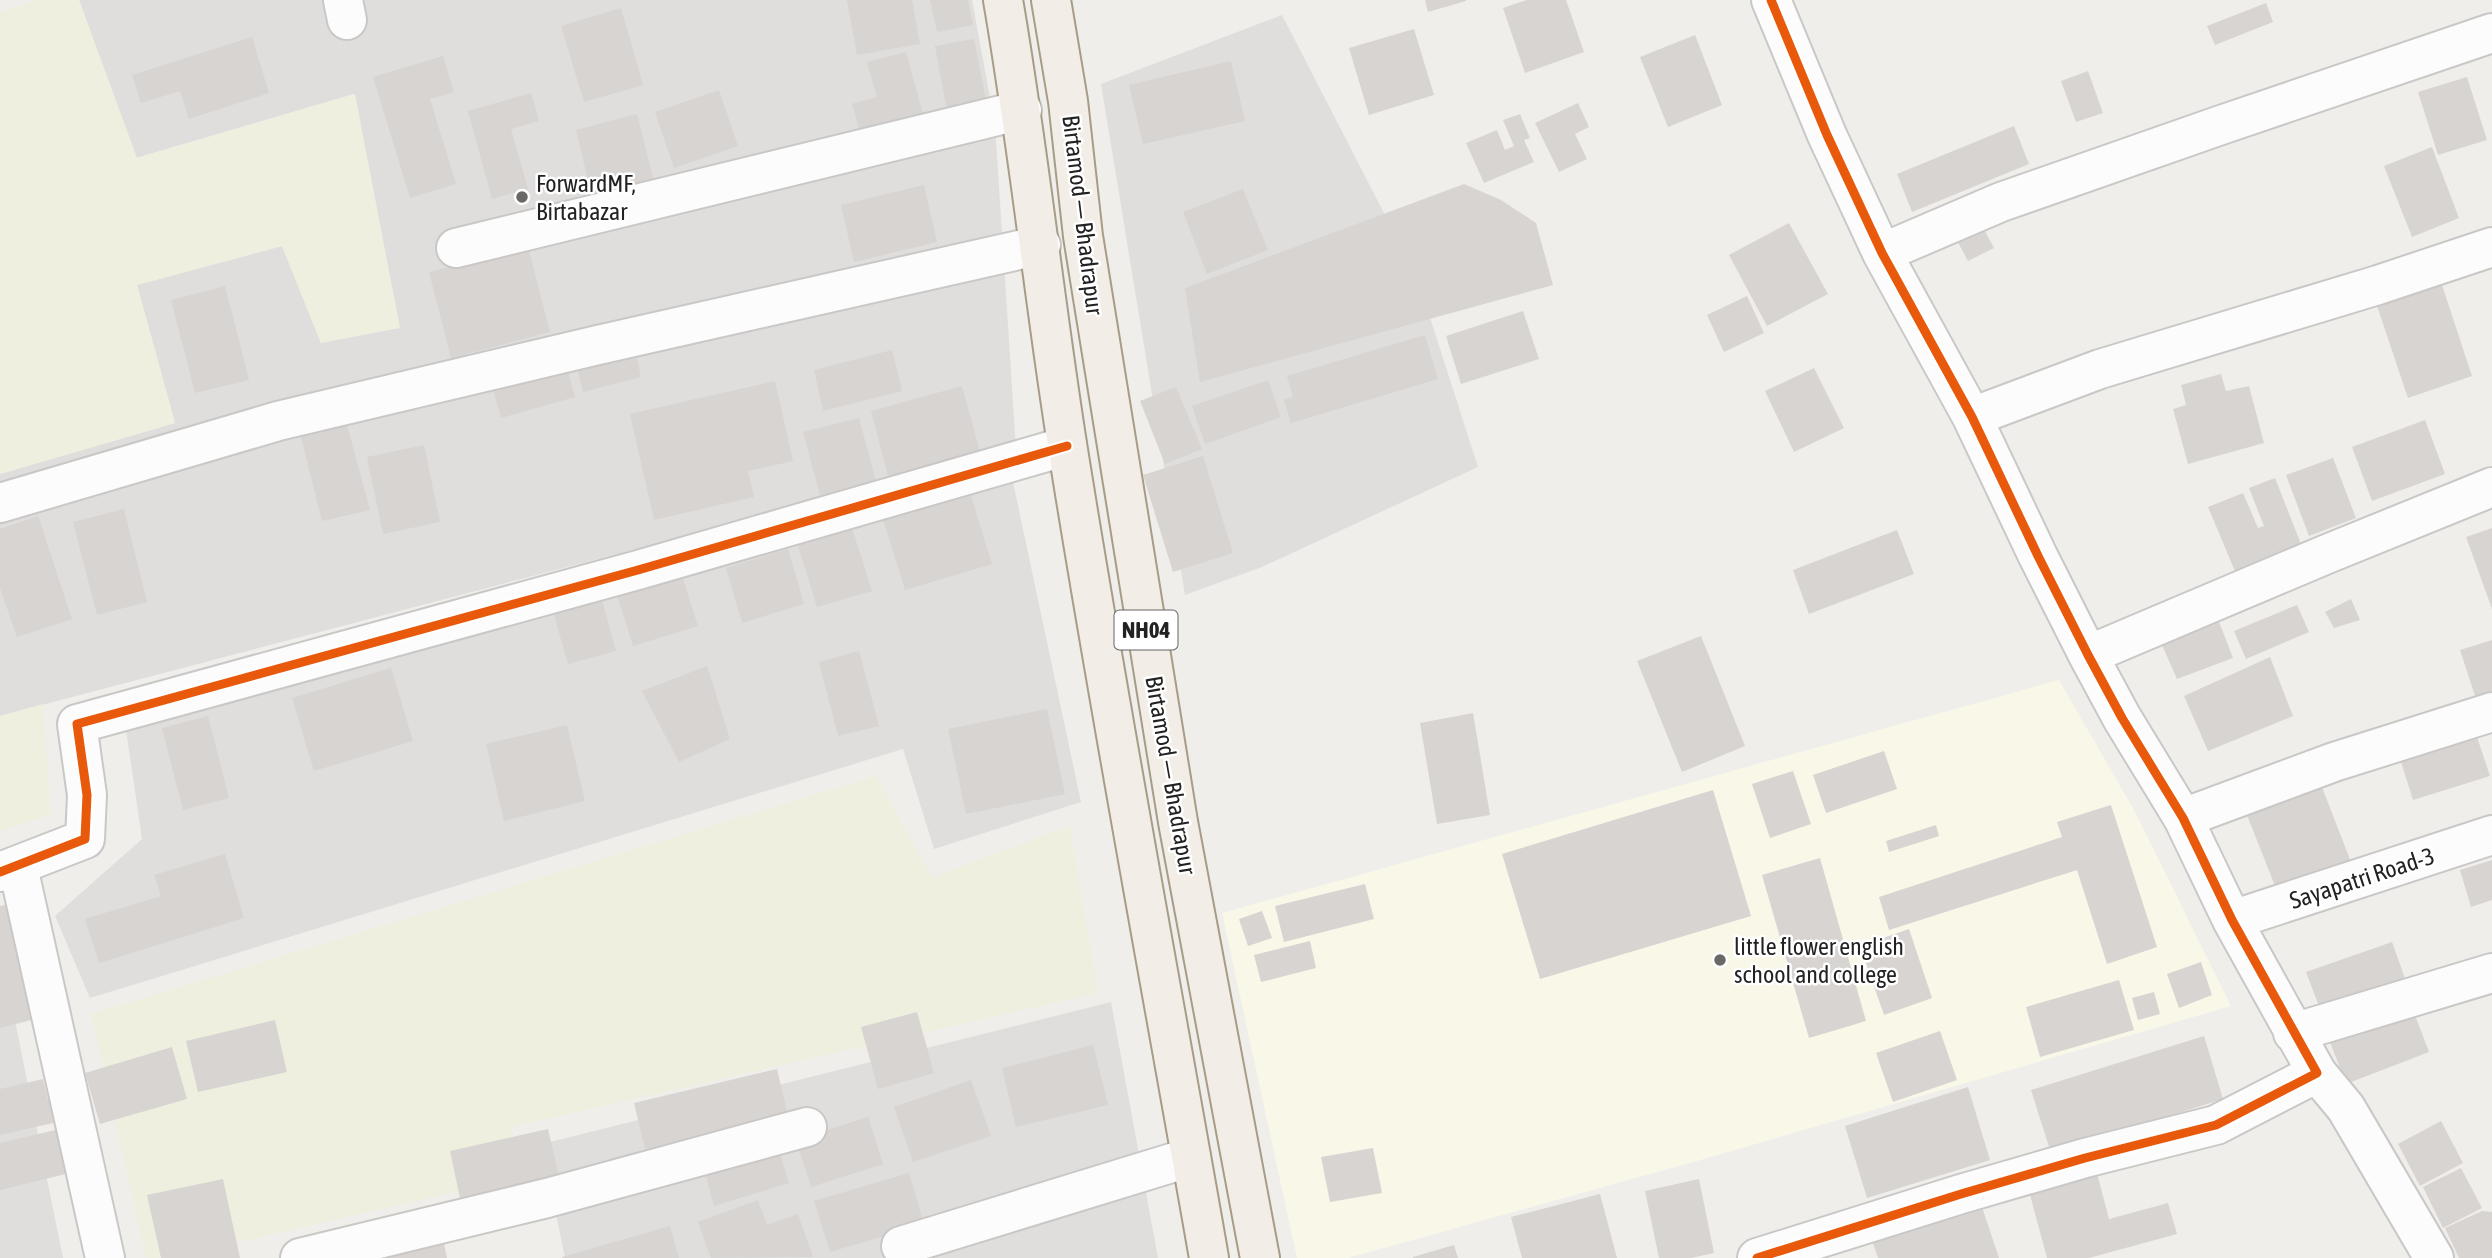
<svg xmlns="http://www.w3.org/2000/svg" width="2492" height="1258" viewBox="0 0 2492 1258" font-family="'Asap Condensed',sans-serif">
<rect width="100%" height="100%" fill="#f0eeeb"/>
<path fill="#dfdedc" d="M79,0H972L995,125L1016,449L0,716V474L175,423L137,285L282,246L321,343L354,94L136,158Z
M1282,15L1417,277L1478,467L1262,567L1185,595L1101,84Z
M1010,468L1081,802L934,849L903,749L90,998L55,916L142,839L125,723Z
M0,947L63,1258H0Z
M1111,1002L1158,1258H565L542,1144Z"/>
<path fill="#f8f7e8" d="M2059,680L2134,810L2231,1006L1697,1161L1348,1258H1297L1222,913Z"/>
<path fill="#efefdf" d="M38,0H79L137,158L355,94L400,328L321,343L282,246L137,285L175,423L0,474V12Z
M43,704L51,815L0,831V716Z
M876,776L932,877L1070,826L1098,993L511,1127L521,1177L170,1258H146L91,1014Z"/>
<path fill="#d7d4d2" d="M847,0H912L920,44L857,55Z
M930,0H968L973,25L937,32Z
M1425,0H1466V1L1428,12Z
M1527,0H1566L1584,52L1525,73L1503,8Z
M2266,3L2273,22L2215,45L2207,26Z
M621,8L643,85L584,102L561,26Z
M1414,29L1434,95L1369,115L1349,48Z
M1695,35L1722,105L1668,127L1640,57Z
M252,37L269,93L189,119L180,91L141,103L132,75Z
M974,39L988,110L948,117L935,46Z
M906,52L925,121L862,139L852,104L877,97L867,62Z
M443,56L454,92L430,99L456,184L410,198L373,77Z
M1231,61L1245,121L1143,144L1129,85Z
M2088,71L2103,113L2076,122L2061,81Z
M2467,77L2487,140L2438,155L2418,92Z
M719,90L738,146L674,168L655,112Z
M531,93L539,121L511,129L528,189L492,199L468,111Z
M1578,103L1589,127L1575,134L1587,159L1559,172L1535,123Z
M637,114L653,179L591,193L576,130Z
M1520,114L1530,138L1524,140L1534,162L1484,183L1466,143L1497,130L1505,150L1514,146L1503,120Z
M2014,126L2029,164L1912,212L1897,174Z
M2432,147L2459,218L2412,237L2384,166Z
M1464,184L1501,200L1536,223L1553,285L1200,382L1185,288Z
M924,185L937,242L854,262L841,205Z
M1243,189L1268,250L1207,274L1183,212Z
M1979,220L1994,248L1968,261L1953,233Z
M1789,223L1828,294L1767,326L1729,255Z
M528,247L550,332L451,358L429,272Z
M2439,276L2472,376L2408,398L2374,297Z
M225,286L249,380L195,393L171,300Z
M1747,296L1764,333L1724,352L1707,315Z
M1523,311L1539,359L1461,384L1446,336Z
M1425,335L1438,379L1291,423L1284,400L1293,397L1287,376Z
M634,345L641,377L583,392L575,360Z
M892,350L902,391L823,411L814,370Z
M565,360L575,397L501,418L491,381Z
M1814,368L1844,428L1794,452L1765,391Z
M2221,374L2226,391L2249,386L2264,443L2188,464L2173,409L2186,405L2181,385Z
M1268,380L1281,417L1205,444L1192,406Z
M775,381L793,461L748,471L754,497L654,520L630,414Z
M962,386L980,452L888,476L871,411Z
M1176,387L1202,449L1165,464L1140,401Z
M859,418L876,481L820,495L803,432Z
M2425,420L2445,474L2372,501L2352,447Z
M347,425L370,510L322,521L301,437Z
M424,445L440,522L383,534L367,457Z
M1203,456L1233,553L1173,572L1143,475Z
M2333,458L2356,518L2309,536L2286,475Z
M2275,478L2303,549L2237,576L2208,507L2243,493L2258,528L2264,526L2249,488Z
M968,486L992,564L905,590L881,513Z
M124,509L147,602L97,615L73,522Z
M38,516L72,619L17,637L0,588V529Z
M851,525L872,591L817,607L797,542Z
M2492,528V609L2466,537Z
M1897,530L1914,574L1809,614L1793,570Z
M788,549L804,604L742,623L726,568Z
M679,566L698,626L633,646L614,586Z
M599,589L616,651L568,664L550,601Z
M2351,599L2360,620L2334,628L2325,612Z
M2297,605L2309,632L2246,659L2234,631Z
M2219,622L2233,658L2177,679L2162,645Z
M1701,636L1745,746L1682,772L1637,661Z
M2492,640V691L2475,696L2460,650Z
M859,651L879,726L838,736L819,662Z
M2270,657L2293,716L2208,751L2184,696Z
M707,666L730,739L679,762L642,691Z
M391,668L413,741L314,771L292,698Z
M1047,709L1065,794L966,814L948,729Z
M1473,713L1490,815L1437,824L1420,723Z
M208,716L229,798L183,810L162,728Z
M567,725L585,801L504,821L486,744Z
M2477,737L2490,776L2413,800L2401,762Z
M1884,751L1897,789L1826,813L1813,775Z
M1793,771L1811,824L1770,838L1752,784Z
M2320,782L2351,862L2277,891L2245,810Z
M1713,790L1751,916L1540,979L1502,854Z
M2111,805L2157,947L2107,964L2077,870L1889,930L1879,897L2062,837L2057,822Z
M1936,825L1939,836L1889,852L1886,841Z
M225,854L244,918L99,963L85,919L161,896L154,875Z
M1820,858L1866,1021L1809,1038L1762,875Z
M2492,860V900L2471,907L2460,870Z
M1365,884L1374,919L1284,942L1275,906Z
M5,905L35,1019L0,1028V906Z
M1262,911L1272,938L1248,946L1239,919Z
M1909,929L1932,998L1884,1015L1860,946Z
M1310,941L1316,968L1261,982L1254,955Z
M2392,942L2407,984L2322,1014L2306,972Z
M2201,962L2212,995L2179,1008L2167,974Z
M2119,980L2134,1030L2040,1057L2026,1007Z
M2154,992L2160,1014L2138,1020L2132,998Z
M2410,1002L2429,1052L2346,1084L2327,1034Z
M917,1012L934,1073L878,1089L861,1027Z
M275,1020L287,1072L198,1092L186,1041Z
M1940,1031L1957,1080L1893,1102L1876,1053Z
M2204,1036L2223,1099L2051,1153L2031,1090Z
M1093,1045L1108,1105L1016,1127L1002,1068Z
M172,1047L187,1099L100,1124L85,1073Z
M777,1069L788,1115L645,1149L634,1103Z
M43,1079L48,1100L57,1098L62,1121L0,1135V1089Z
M971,1080L991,1136L913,1162L894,1107Z
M1968,1087L1990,1160L1867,1198L1845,1126Z
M868,1117L883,1164L811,1187L796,1140Z
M2441,1121L2463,1163L2420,1186L2398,1144Z
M64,1128L74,1172L0,1190V1143Z
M548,1129L560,1181L461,1203L450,1151Z
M1373,1148L1382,1193L1330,1202L1321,1157Z
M779,1150L789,1183L714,1206L705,1172Z
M2461,1168L2482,1208L2443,1228L2423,1187Z
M909,1173L924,1224L830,1252L814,1201Z
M2097,1173L2109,1219L2168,1203L2177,1234L2089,1258H2047L2029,1191Z
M223,1179L240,1258H161L147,1195Z
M1699,1179L1714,1253L1691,1258H1659L1645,1191Z
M1600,1194L1617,1258H1522L1511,1217Z
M758,1200L767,1225L798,1214L813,1257L711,1258L698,1222Z
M1980,1201L1999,1258H1878L1871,1237Z
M2482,1211L2492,1212V1258H2459L2445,1228Z
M670,1226L679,1258H562V1257Z
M443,1239L447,1258H381Z
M1454,1245L1458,1258H1413V1257Z"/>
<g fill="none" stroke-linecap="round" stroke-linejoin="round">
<defs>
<path id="minor" d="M343,0L347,20
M456,248L1022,110
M1882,253L2001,202L2221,125L2492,33
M1972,417L2100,369L2378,285L2492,247
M0,503L278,421L598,345L1041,245
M2088,655L2327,554L2492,487
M2183,818L2334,762L2492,712
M18,867L105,1258
M0,872L85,839L87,795L77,724L638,570L1067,446
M2232,920L2492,835
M2293,1033L2492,973
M2317,1073L2346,1108L2434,1258
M901,1246L1191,1157
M300,1258L547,1198L807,1127
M1757,1258L1961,1194L2085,1158L2216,1125L2317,1073L2232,920L2183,818L2122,718L2088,655L2038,556L1972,417L1882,253L1827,135L1771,0"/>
<path id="major" d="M1003,0C1029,150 1044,300 1068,450C1111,720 1162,989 1209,1258
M1051,0L1068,101L1083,236L1178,822L1260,1258"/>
</defs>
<use href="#minor" stroke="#c9c8c7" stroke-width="42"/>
<use href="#major" stroke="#a79c86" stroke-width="42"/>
<use href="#minor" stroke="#fdfcfc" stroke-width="38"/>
<use href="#major" stroke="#f3ede7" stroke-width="38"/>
<defs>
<path id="cycleway" d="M0,872L85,839L87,795L77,724L638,570L1067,446
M1757,1258L1961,1194L2085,1158L2216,1125L2317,1073L2232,920L2183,818L2122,718L2088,655L2038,556L1972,417L1882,253L1827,135L1771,0"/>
</defs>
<use href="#cycleway" stroke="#fff" stroke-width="13"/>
<use href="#cycleway" stroke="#e8590c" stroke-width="9"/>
</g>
<g fill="#6a6968" stroke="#fff" stroke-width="2.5">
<circle cx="522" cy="197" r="7"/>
<circle cx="1720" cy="960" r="7"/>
</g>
<g text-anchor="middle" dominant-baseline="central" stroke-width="5" stroke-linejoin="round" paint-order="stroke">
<rect fill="#fff" stroke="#646464" stroke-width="2" x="1114.5" y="610.5" width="63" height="39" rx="5"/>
<g font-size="23" font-weight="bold" fill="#222">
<text x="1146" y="630">NH04</text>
</g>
<g font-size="24" fill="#222" stroke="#fff" text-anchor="start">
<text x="536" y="183">ForwardMF,<tspan x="536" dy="28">Birtabazar</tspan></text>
<text x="1734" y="946">little flower english<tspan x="1734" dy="28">school and college</tspan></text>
</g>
<g font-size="24" fill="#222" stroke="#fff">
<text transform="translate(1083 215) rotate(83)">Birtamod — Bhadrapur</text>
<text transform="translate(1171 775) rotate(80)">Birtamod — Bhadrapur</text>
<text transform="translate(2362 878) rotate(-18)">Sayapatri Road-3</text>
</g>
</g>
</svg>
